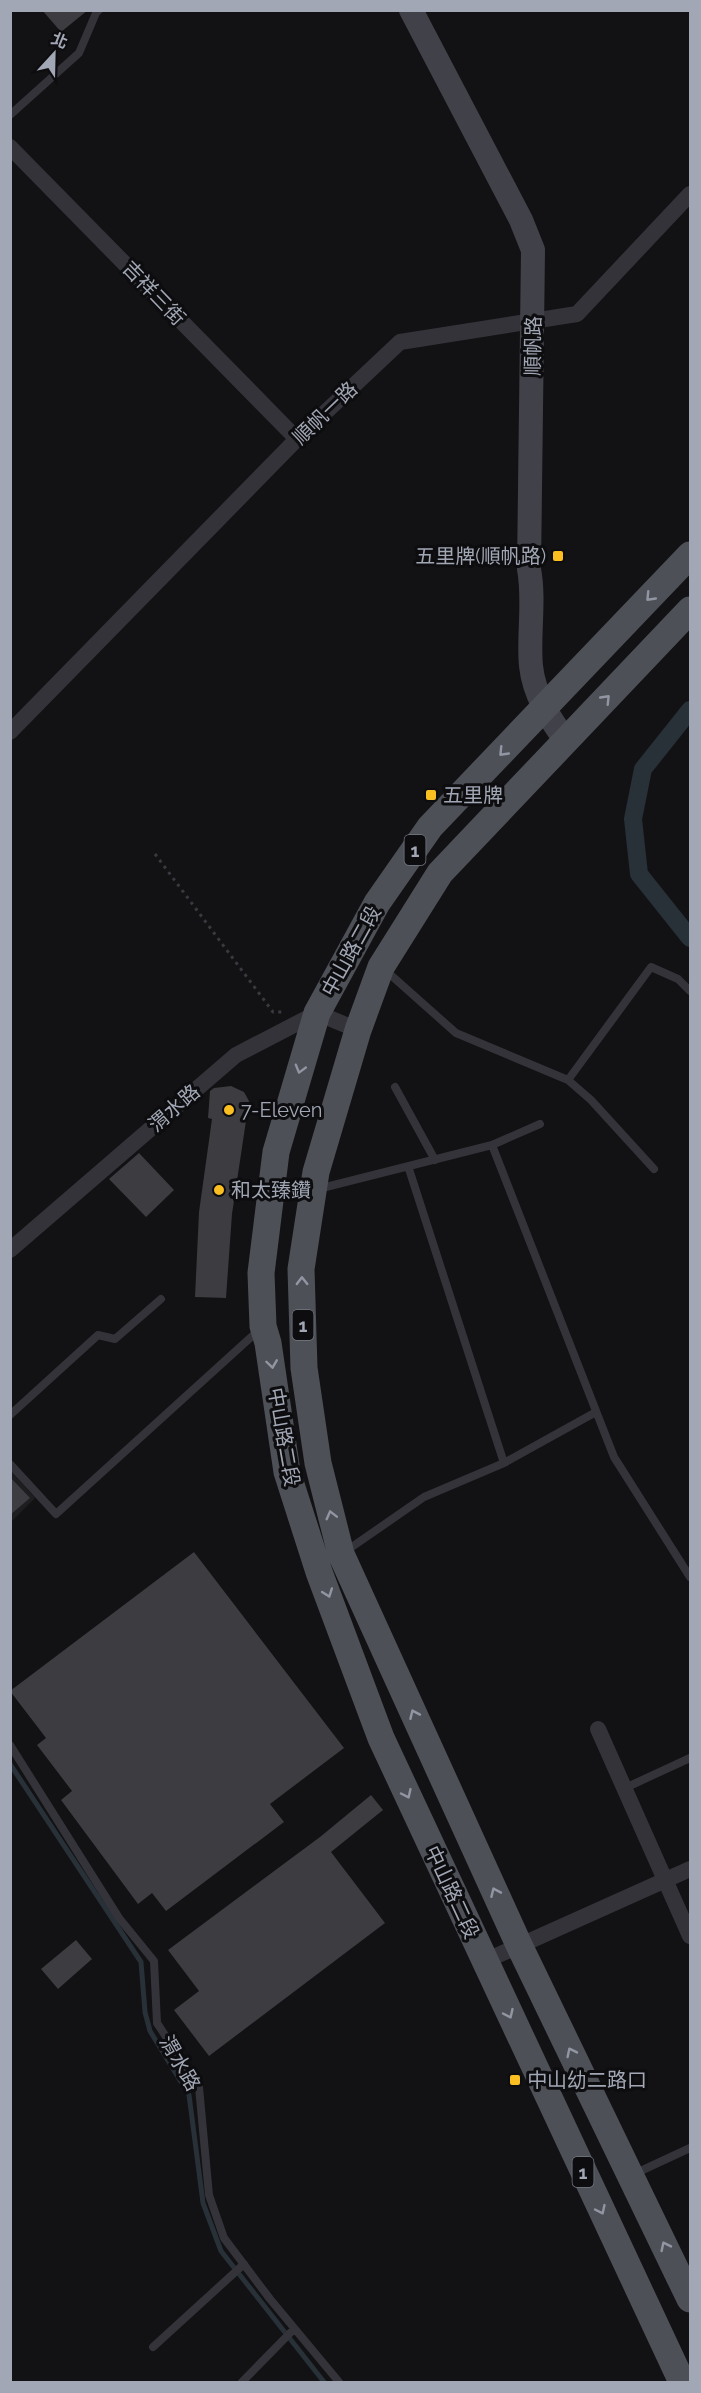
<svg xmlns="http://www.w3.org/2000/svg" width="701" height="2393" viewBox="0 0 701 2393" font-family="Raleway,'Noto Sans TC',sans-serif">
<rect width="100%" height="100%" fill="#121214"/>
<path fill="#1e1e21" d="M10,1470L35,1498L11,1522H10Z"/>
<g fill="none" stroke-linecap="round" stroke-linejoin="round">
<path stroke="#283038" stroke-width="5" d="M10,1764L141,1962L145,2012L150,2031L189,2095L203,2203L221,2251L324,2382"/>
<path stroke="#283038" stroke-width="18" d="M690,710L643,769L633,819L639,874L690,938"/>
</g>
<path fill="#3c3c41" d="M42,10H88L61,32Z
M231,1086L244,1092L249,1101L232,1214L226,1298L195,1297L199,1212L212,1119L208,1118L210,1091L214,1088Z
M139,1153L174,1190L146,1217L109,1179Z
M10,1477L30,1498L10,1515Z
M194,1552L344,1748L270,1804L284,1822L166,1911L152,1893L138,1904L61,1800L72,1791L37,1745L46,1738L10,1691Z
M371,1795L383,1810L331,1852L385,1923L209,2056L174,2010L199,1991L168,1950L320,1837Z
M76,1940L92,1959L58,1989L41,1969Z"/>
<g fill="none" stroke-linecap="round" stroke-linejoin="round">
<path stroke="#393a40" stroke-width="3" stroke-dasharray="3 4.5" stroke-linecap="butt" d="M155,854L273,1012H282"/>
<path stroke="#333339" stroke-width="8" d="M10,115L79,53L96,13L99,10
M384,969L456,1033L568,1080L591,1100L654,1169
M568,1080L651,967L678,979L690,991
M395,1087L435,1160
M492,1145L540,1124
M408,1166L504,1463
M318,1189L492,1145L614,1457L690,1577
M10,1415L98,1335L115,1339L161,1299
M10,1464L56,1514L259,1330
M346,1551L424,1497L504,1463L596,1412
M10,1745L119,1918L154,1961L157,2023L199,2087L209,2195L224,2238L270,2299L339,2382
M625,1788L690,1758
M634,2174L690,2148
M153,2347L244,2264
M242,2382L294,2329"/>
<path stroke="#333339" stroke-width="16" d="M10,147L297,439
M10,732L297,439L400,342L577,314L690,194
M10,1250L236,1055L317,1013L358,1030
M598,1729L690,1936
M485,1961L690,1869"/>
<path stroke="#414249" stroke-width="24" d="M411,10L521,220L533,250L529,569C535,601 528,634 531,666C534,695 550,719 566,741"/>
<path stroke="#4e5058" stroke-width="27" d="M690,610L440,873L381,967L358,1030L316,1172L301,1269L304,1368L318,1463L341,1554L519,1945L690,2299
M682,2382L381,1738L319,1572L287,1472L268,1343L263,1326L261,1273L276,1152L317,1013L377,903L430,827L690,555"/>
</g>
<defs><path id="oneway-chevron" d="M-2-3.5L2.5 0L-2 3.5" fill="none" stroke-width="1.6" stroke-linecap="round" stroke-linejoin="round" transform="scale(1.5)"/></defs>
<g stroke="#9196a2">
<use href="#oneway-chevron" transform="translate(650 597) rotate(134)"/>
<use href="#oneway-chevron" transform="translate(606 699) rotate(-46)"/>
<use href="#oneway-chevron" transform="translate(503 752) rotate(134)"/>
<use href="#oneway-chevron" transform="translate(300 1069) rotate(106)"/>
<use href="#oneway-chevron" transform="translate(302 1281) rotate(-91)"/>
<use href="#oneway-chevron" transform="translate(272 1364) rotate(82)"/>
<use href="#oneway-chevron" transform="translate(331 1515) rotate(-104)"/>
<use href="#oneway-chevron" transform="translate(328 1593) rotate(70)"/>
<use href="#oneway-chevron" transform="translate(414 1714) rotate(-114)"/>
<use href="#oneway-chevron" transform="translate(407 1794) rotate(65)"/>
<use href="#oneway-chevron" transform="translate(495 1892) rotate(-114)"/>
<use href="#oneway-chevron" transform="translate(509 2014) rotate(65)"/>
<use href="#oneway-chevron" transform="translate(571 2052) rotate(-116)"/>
<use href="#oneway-chevron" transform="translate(601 2210) rotate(65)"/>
<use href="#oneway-chevron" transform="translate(665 2246) rotate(-116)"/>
</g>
<g fill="#fbbf22" stroke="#0d0d0f" stroke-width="2">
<rect x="552" y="550" width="12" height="12" rx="3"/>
<rect x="425" y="789" width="12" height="12" rx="3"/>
<circle cx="229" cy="1110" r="6"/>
<circle cx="219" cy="1190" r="6"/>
<rect x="509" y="2074" width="12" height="12" rx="3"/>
</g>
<g text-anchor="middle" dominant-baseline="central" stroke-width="6" stroke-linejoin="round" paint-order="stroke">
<g fill="#0d0d0f" stroke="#757983" stroke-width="1.5">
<rect x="404.5" y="835" width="21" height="30" rx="4.5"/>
<rect x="292.5" y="1310" width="21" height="30" rx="4.5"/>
<rect x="572.5" y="2157" width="21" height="30" rx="4.5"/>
</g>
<g font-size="18" font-weight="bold" fill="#a2a7b5">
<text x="415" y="850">1</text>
<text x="303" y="1325">1</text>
<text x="583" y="2172">1</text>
</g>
<g font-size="20" fill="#a2a7b5" stroke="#0d0d0f">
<text transform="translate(154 293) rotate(46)">吉祥三街</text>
<text transform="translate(533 346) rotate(-89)">順帆路</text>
<text transform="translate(325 413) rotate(-44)">順帆一路</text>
<text transform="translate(351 951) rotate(-61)">中山路二段</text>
<text transform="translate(174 1108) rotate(-41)">渭水路</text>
<text transform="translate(284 1437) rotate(80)">中山路二段</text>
<text transform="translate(452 1892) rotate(65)">中山路二段</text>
<text transform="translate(180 2063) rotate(60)">渭水路</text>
</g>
<g font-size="20" fill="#a2a7b5" stroke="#0d0d0f" text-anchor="start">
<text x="546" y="556" text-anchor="end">五里牌(順帆路)</text>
<text x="443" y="795">五里牌</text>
<text x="241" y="1110">7-Eleven</text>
<text x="231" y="1190">和太臻鑽</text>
<text x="527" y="2080">中山幼二路口</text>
</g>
</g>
<rect width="701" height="2393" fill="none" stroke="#a2a7b5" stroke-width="24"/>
<g transform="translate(54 54) rotate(22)" stroke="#0d0d0f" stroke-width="4.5" paint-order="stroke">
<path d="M0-4.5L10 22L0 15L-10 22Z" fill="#a2a7b5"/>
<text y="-9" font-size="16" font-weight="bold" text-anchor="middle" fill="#a2a7b5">北</text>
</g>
</svg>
